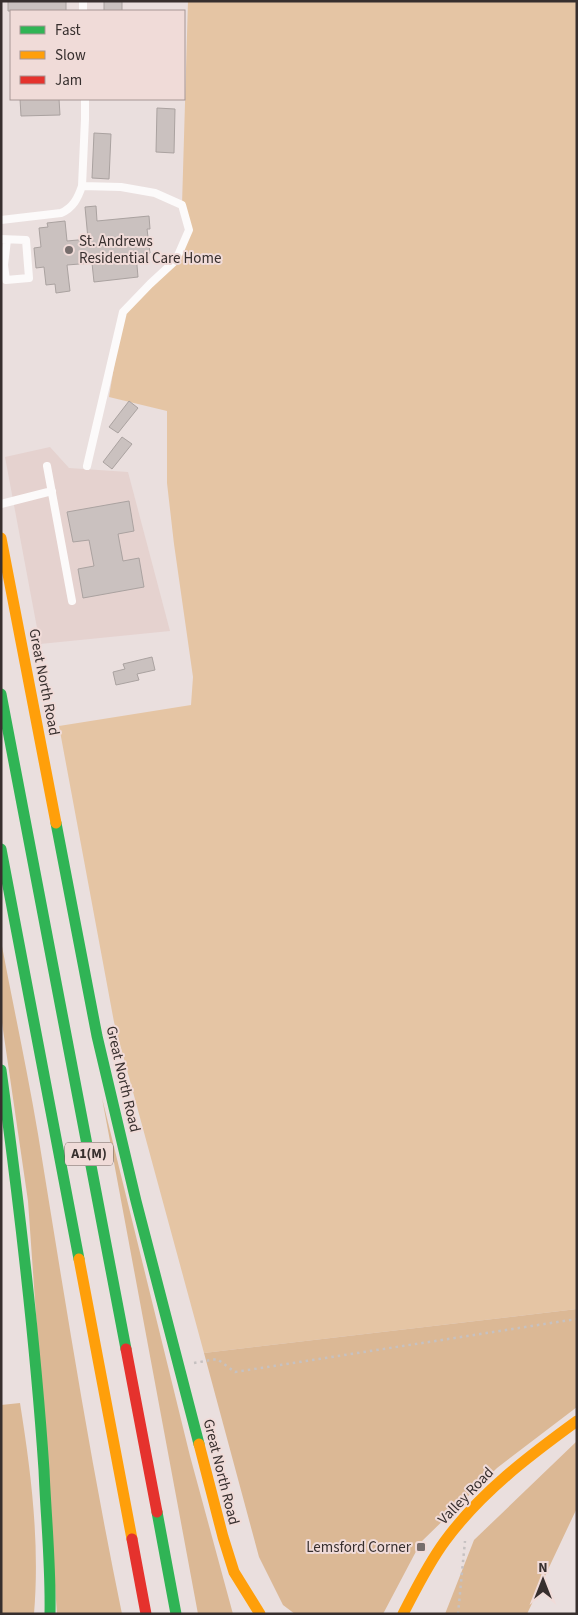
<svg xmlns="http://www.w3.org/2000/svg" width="578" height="1615" viewBox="0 0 578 1615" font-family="'Source Sans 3',sans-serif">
<rect width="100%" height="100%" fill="#eadfde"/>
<path fill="#e5d2cf" d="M50,447L69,468L128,472L170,631L40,644L5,457Z"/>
<path fill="#e5c5a4" d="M188,1H577V1309L204,1353L114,1022L59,726L191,705L193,677L174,544L167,483V411L109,397L123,312L176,260L189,230L182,205Z"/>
<path fill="#dbb895" d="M1,941C13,1005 27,1069 38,1134C64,1294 89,1454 122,1614H57L28,1201L1,1016Z
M102,1098L190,1456L233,1614H198Z
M577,1309V1407L497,1468L421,1542L383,1614H295L283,1605L259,1557L204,1353Z
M20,1403C31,1472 40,1543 34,1614H1V1405Z
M577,1441V1508L527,1614H445L474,1540Z"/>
<path fill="#cac1bf" stroke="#aaa2a0" d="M8,1H66V11H8Z
M104,1H122V11H104Z
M20,99H59L60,115L21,116Z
M157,108L175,109L174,153L156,152Z
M94,133L111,134L109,179L92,178Z
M96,206L97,221L149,216L150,229H147L150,253L136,254L138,277L94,282L92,263L67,265L70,291L56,293L55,284L46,285L44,267L36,268L34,248L41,247L39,228L48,227L47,223L65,221L67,241L88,239L85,207Z
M129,401L138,408L118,433L109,427Z
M122,437L132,444L112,469L103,462Z
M129,501L134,531L118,534L123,561L139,558L144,587L83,598L78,569L94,566L89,540L73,542L67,512Z
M152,657L155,670L137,674L139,680L116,685L113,672L125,669L123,664Z"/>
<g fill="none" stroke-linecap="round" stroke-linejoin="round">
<path stroke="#c6c1c1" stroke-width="2.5" stroke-dasharray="2.5 4" stroke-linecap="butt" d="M194,1363L217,1359L235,1372L577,1319
M458,1614L465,1541"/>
<path stroke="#fcfafa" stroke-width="8" d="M83,1V11
M82,186L85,119V99
M1,220L61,213C73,208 78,198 82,186L121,187L155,193L182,205L189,230L176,260L150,284L123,312L87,466
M1,239L26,240L29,278L6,280L4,265L7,240
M47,466L72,601
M1,504L52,491"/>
<path stroke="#30b455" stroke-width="11" d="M1,694L126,1349
M56,823L97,1036L136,1201L199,1444
M1,849L79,1259
M1,1070C19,1203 35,1336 44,1470C46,1518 51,1566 50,1614
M157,1512L176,1614"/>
<path stroke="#ff9f0a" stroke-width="11" d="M1,538L56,823
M79,1259L132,1539
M199,1444L223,1537L234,1572L260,1614
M403,1614C416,1589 428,1564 445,1541C481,1492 529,1456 577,1421"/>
<path stroke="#e5322d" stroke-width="11" d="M126,1349L157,1512
M132,1539L146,1614"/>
</g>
<g fill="#766d6c" stroke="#f0dbd8" stroke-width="2">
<circle cx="69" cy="250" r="5"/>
<rect x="416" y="1542" width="10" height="10" rx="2.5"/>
</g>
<g text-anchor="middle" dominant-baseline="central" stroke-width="4" stroke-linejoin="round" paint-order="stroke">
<rect fill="#f0dbd8" stroke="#6e6361" stroke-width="1" x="65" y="1142.5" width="48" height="23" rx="4"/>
<g font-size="14" font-weight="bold" fill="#372f2e">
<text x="89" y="1154">A1(M)</text>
</g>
<g font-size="15" fill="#372f2e" stroke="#f0dbd8" text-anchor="start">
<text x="79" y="241">St. Andrews<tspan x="79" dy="17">Residential Care Home</tspan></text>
<text x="411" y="1547" text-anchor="end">Lemsford Corner</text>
</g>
<g font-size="15" fill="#372f2e" stroke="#f0dbd8">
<text transform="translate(44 682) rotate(79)">Great North Road</text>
<text transform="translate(123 1079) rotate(77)">Great North Road</text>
<text transform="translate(221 1472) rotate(76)">Great North Road</text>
<text transform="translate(466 1496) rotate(-46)">Valley Road</text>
</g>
</g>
<rect width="578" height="1615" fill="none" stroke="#372f2e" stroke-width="5"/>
<rect x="10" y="10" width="175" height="90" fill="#f0dbd8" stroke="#a69694"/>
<rect x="20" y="26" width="25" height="8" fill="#30b455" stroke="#a69694"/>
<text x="55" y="35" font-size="15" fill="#372f2e">Fast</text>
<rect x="20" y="51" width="25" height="8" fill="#ff9f0a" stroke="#a69694"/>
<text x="55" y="60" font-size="15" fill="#372f2e">Slow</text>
<rect x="20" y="76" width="25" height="8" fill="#e5322d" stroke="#a69694"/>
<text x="55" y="85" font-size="15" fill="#372f2e">Jam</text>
<g transform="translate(543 1580)" stroke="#f0dbd8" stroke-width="4" paint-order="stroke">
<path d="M0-4L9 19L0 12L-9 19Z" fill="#372f2e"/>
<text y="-8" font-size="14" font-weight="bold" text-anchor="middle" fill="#372f2e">N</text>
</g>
</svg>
